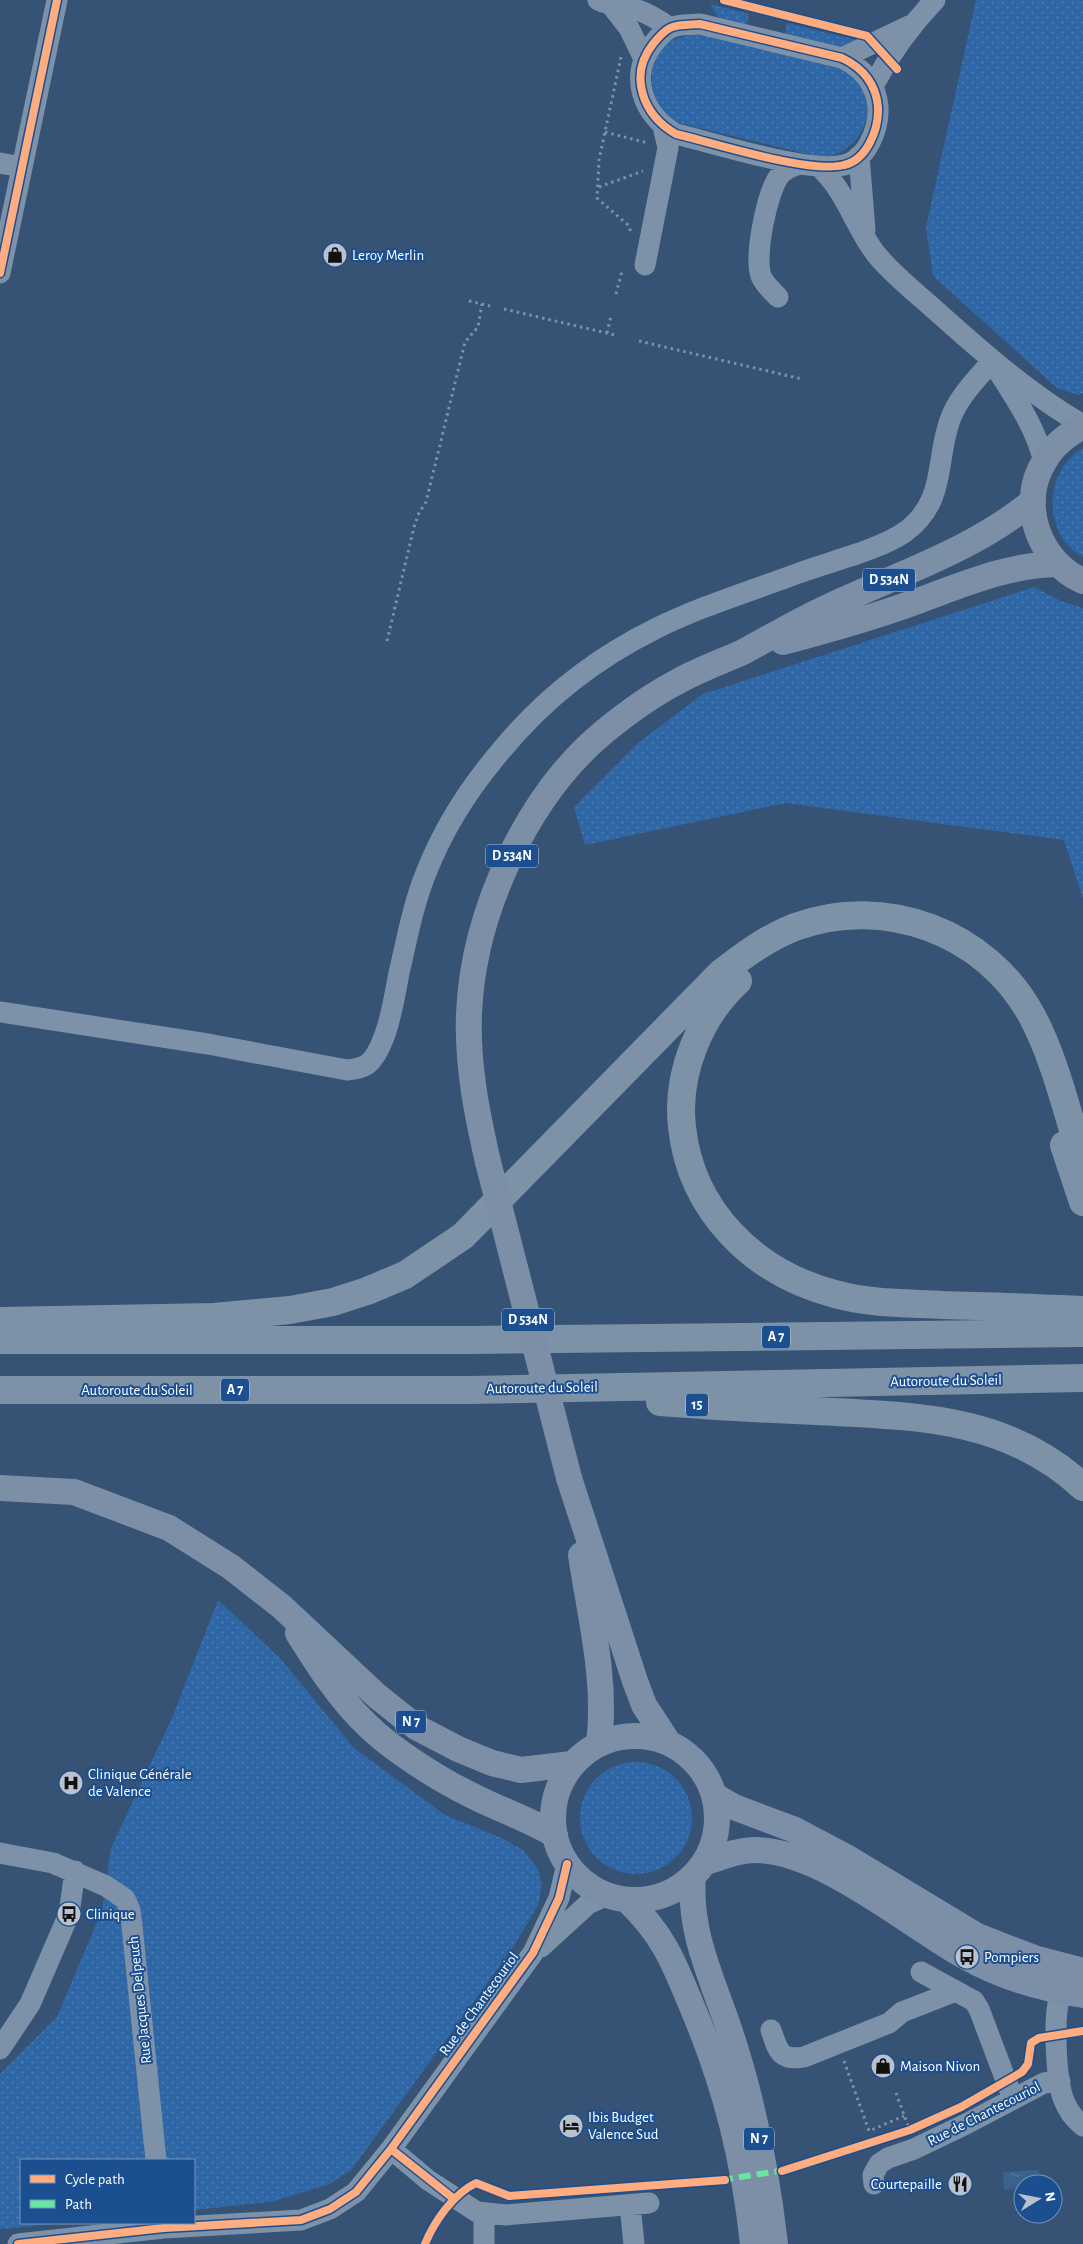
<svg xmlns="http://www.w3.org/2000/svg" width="1083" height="2244" viewBox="0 0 1083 2244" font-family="'Alegreya Sans',sans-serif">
<defs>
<pattern id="grass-dots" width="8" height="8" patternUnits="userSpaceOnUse" patternTransform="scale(1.25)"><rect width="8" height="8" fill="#2f66a5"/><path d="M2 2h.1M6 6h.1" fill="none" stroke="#4e7db2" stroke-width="1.8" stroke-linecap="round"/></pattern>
<pattern id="water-ripples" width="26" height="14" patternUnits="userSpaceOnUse" patternTransform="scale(1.25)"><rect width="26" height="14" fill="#3b618d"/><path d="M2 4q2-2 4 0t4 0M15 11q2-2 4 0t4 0" fill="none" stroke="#58799e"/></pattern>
</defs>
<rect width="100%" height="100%" fill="#365274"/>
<path fill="url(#grass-dots)" d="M976,0H1083V393L1078,395L1057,388L933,276L926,227Z
M710,4L749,14L747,25L718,17Z
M787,23L864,42L840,47L785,35Z
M690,35H706L841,68C848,74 856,79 861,87C879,118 856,152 824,158L675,122C671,118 664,114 660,109C648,91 648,57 667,43C674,39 682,37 690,35Z
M1083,448V557C1042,535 1043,471 1083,448Z
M1034,587L1061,601L1083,608V899L1064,840L786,803L585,845L574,807L638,743L703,694Z
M218,1600L280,1658L354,1748L445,1815L502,1838L523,1850L538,1869L542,1885L538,1905L514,1946L352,2169L330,2184L271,2202L194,2210V2160H21V2223H64L0,2229V2074L57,2017L102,1910L111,1848L172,1718Z
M580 1818a56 56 0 1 1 112 0a56 56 0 1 1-112 0Z"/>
<path fill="url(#water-ripples)" d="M1039,2170L1040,2184H1023V2188L1004,2190L1003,2172Z"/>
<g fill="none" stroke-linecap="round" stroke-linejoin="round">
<path stroke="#7d92a8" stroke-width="3" stroke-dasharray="2.5 4" stroke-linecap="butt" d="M621,57L599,160L597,198L628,225L631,232
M605,132L648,143
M599,187L643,171
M616,294L622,271
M469,301L490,306
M504,309L615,335
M607,333L611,316
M639,341L802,379
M387,641L414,527L419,513L426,502L465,342L478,327L482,304
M844,2061L869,2131L904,2116
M896,2093L910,2131"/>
<path stroke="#7d92a8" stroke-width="21" d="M598,0C611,6 621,6 634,9C647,12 659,20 670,28
M612,6L629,28L644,59
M700,24L842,58C863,68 876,84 878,107C879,129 867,160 844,165C810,174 714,143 676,134C643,115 628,76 653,44C657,39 664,31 670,28C678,24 691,25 700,24Z
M842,58L909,26
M873,86C890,54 910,26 935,0
M859,156L865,230
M0,163L22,167
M820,168C846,191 855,227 876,254C892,274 914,291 934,309C981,351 1028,393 1083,425
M645,265L668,148L663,126
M0,273L57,0
M778,297C772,291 764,284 761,276C754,256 767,191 780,175C785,169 793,166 800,164
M1000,374C1018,402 1036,429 1044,462
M0,1012L208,1044L347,1070C356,1069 365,1068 371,1061C388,1041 394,999 399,973C407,939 413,905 426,873C442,832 466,793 495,758C538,704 592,660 655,629C701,606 751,591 799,573C831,561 879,550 905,532C947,501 935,461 950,420C958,397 977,379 992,361
M0,1853L53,1863L106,1886L125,1899L130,1910L132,1926L156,2160
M541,1947L588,1904L608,1895
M921,1972L974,2001L979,2009L1013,2099
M1069,1979C1066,1987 1060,1996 1058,2004C1054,2026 1056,2077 1063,2098C1067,2109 1074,2119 1083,2126
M771,2030C778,2051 780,2061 804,2057L889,2023L902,2012L956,1991
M0,2049L30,2004L69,1914L75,1871
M391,2149L428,2180L477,2212L506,2215L649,2203
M874,2184L873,2175L879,2164L888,2158L914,2149L966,2124L1044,2083L1060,2081
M630,2205L634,2244
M484,2213V2244
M18,2244L164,2228L301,2220L330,2209L356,2192L391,2149L533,1953L559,1898L567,1864"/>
<path stroke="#7d8ea7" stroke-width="26" d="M1083,426C1067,435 1053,445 1044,462C1018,504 1039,562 1083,581
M783,642C828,630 872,618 915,602C962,585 1007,565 1057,564
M488,1162C477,1114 467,1064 469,1014C473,913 527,795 605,731C627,713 652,695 677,682C698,670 721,662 743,652C771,637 799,620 828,607C898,574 972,551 1033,501
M569,1478L635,1681L644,1705L668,1742
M0,1488L74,1492L169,1528L231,1567L282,1607L377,1696L416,1727L458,1749L492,1763L521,1770L572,1764
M581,1555C590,1616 607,1681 599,1743
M298,1633C318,1665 339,1698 366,1724C392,1750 440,1780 473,1796C500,1810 529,1819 555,1835
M553 1818a82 82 0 1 1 164 0a82 82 0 1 1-164 0Z
M715,1796L734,1807L795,1830L846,1857L977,1936L1034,1958L1083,1971
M704,1863C721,1857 738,1850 756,1850C822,1851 907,1924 964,1956C999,1976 1043,1989 1083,1995
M693,1876C688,1935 715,1984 732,2038C754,2105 767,2174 775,2244
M627,1900C664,1935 674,1963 693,2009C726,2087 744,2160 753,2244"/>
<path stroke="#7e92a7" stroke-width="28" d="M738,981C699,1017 676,1074 682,1127C691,1211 754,1273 835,1294C870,1304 907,1303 943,1305C990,1306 1036,1308 1083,1310
M1064,1145L1083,1202
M0,1321L214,1317L290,1310L333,1302L367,1291L405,1275L463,1236L721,973C744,955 767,938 795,927C884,894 987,932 1032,1016C1056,1061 1067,1114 1083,1162
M0,1340H470L1083,1333
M0,1390H470L1083,1378
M660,1402C712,1406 764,1409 816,1411C914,1416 1007,1416 1083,1487"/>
<path stroke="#7d8ea7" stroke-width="26" d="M488,1162L569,1478"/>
<path stroke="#66e7a1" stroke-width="6" stroke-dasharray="12 6" stroke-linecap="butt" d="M721,2180L785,2170"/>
<defs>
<path id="cycleway" d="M724,0L867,36L897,69
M700,24L842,58C863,68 876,84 878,107C879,129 867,160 844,165C810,174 714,143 676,134C643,115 628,76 653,44C657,39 664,31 670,28C678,24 691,25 700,24Z
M0,273L57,0
M391,2149L454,2199
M782,2171L910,2130L961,2107L1022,2072L1028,2064L1031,2043L1039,2038L1083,2031
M18,2244L164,2228L301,2220L330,2209L356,2192L391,2149L533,1953L559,1898L567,1864
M425,2244C434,2222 453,2194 476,2183L509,2196L725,2180"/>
</defs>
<use href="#cycleway" stroke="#1b4f8f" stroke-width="11"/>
<use href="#cycleway" stroke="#ffac80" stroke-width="8"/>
</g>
<defs>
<symbol id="shop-disc" viewBox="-11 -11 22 22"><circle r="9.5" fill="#b9c2ce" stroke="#1b4f8f"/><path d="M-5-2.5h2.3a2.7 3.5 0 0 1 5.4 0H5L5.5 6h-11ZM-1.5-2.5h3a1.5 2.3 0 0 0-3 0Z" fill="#111"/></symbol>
<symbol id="hospital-disc" viewBox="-11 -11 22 22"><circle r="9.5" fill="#b9c2ce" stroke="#1b4f8f"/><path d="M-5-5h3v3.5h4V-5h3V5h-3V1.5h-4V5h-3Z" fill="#111"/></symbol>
<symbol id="bus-disc" viewBox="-11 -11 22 22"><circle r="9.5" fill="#b9c2ce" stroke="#1b4f8f"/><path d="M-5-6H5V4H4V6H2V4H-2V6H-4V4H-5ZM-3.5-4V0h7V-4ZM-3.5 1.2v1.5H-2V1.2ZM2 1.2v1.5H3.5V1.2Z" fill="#111"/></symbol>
<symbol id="hotel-disc" viewBox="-11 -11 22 22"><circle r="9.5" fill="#b9c2ce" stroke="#1b4f8f"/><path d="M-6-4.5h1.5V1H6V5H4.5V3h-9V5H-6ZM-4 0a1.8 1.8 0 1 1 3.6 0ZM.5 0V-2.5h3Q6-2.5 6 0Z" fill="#111"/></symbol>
<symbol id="restaurant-disc" viewBox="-11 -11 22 22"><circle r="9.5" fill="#b9c2ce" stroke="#1b4f8f"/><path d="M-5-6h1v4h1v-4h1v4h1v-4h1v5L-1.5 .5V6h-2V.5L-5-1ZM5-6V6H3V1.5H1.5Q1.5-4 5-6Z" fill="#111"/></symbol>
</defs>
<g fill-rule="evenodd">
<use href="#shop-disc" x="321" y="241" width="28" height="28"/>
<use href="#hospital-disc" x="57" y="1769" width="28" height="28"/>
<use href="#bus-disc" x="55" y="1900" width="28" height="28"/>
<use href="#bus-disc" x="953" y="1943" width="28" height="28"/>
<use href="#shop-disc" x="869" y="2052" width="28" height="28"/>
<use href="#hotel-disc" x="557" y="2112" width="28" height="28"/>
<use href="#restaurant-disc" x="946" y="2170" width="28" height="28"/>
</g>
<g text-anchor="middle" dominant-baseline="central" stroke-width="4" stroke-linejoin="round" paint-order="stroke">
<g fill="#1b4f8f" stroke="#bbcadd" stroke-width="1">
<rect x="863" y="568.5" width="52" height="23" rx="4"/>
<rect x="486" y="844.5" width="52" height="23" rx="4"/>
<rect x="502" y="1308.5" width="52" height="23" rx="4"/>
<rect x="762" y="1325.5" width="28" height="23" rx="4"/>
<rect x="221" y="1378.5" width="28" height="23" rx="4"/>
<rect x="686" y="1393.5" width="22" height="23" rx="4"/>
<rect x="396" y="1710.5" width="30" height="23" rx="4"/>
<rect x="744" y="2127.5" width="30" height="23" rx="4"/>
</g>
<g font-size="14" font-weight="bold" fill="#fff">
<text x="889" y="580">D 534N</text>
<text x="512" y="856">D 534N</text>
<text x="528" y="1320">D 534N</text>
<text x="776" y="1337">A 7</text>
<text x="235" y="1390">A 7</text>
<text x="697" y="1405">15</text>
<text x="411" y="1722">N 7</text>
<text x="759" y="2139">N 7</text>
</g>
<g font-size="15" fill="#fff" stroke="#1b4f8f" text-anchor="start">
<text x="352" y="255">Leroy Merlin</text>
<text x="88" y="1774">Clinique Générale<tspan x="88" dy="17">de Valence</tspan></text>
<text x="86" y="1914">Clinique</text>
<text x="984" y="1957">Pompiers</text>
<text x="900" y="2066">Maison Nivon</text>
<text x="588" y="2117">Ibis Budget<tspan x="588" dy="17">Valence Sud</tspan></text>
<text x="942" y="2184" text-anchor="end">Courtepaille</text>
</g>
<g font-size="15" fill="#fff" stroke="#1b4f8f">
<text transform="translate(946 1381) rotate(-1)">Autoroute du Soleil</text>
<text transform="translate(542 1388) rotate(-1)">Autoroute du Soleil</text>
<text x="137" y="1390">Autoroute du Soleil</text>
<text transform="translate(140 2000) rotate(-96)">Rue Jacques Delpeuch</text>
<text transform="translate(479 2004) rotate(-54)">Rue de Chantecouriol</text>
<text transform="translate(984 2114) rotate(-27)">Rue de Chantecouriol</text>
</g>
</g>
<rect x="20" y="2159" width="175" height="65" fill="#1b4f8f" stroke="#7695bc"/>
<rect x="30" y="2175" width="25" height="8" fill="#ffac80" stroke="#7695bc"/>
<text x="65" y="2184" font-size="15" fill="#ffffff">Cycle path</text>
<rect x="30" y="2200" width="25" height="8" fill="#66e7a1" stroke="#7695bc"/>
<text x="65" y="2209" font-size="15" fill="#ffffff">Path</text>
<g transform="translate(1038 2199) rotate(80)"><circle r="24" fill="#1b4f8f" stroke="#7695bc"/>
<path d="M0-4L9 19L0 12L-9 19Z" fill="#b9c2ce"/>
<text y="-8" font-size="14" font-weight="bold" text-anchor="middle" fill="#ffffff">N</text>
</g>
</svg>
